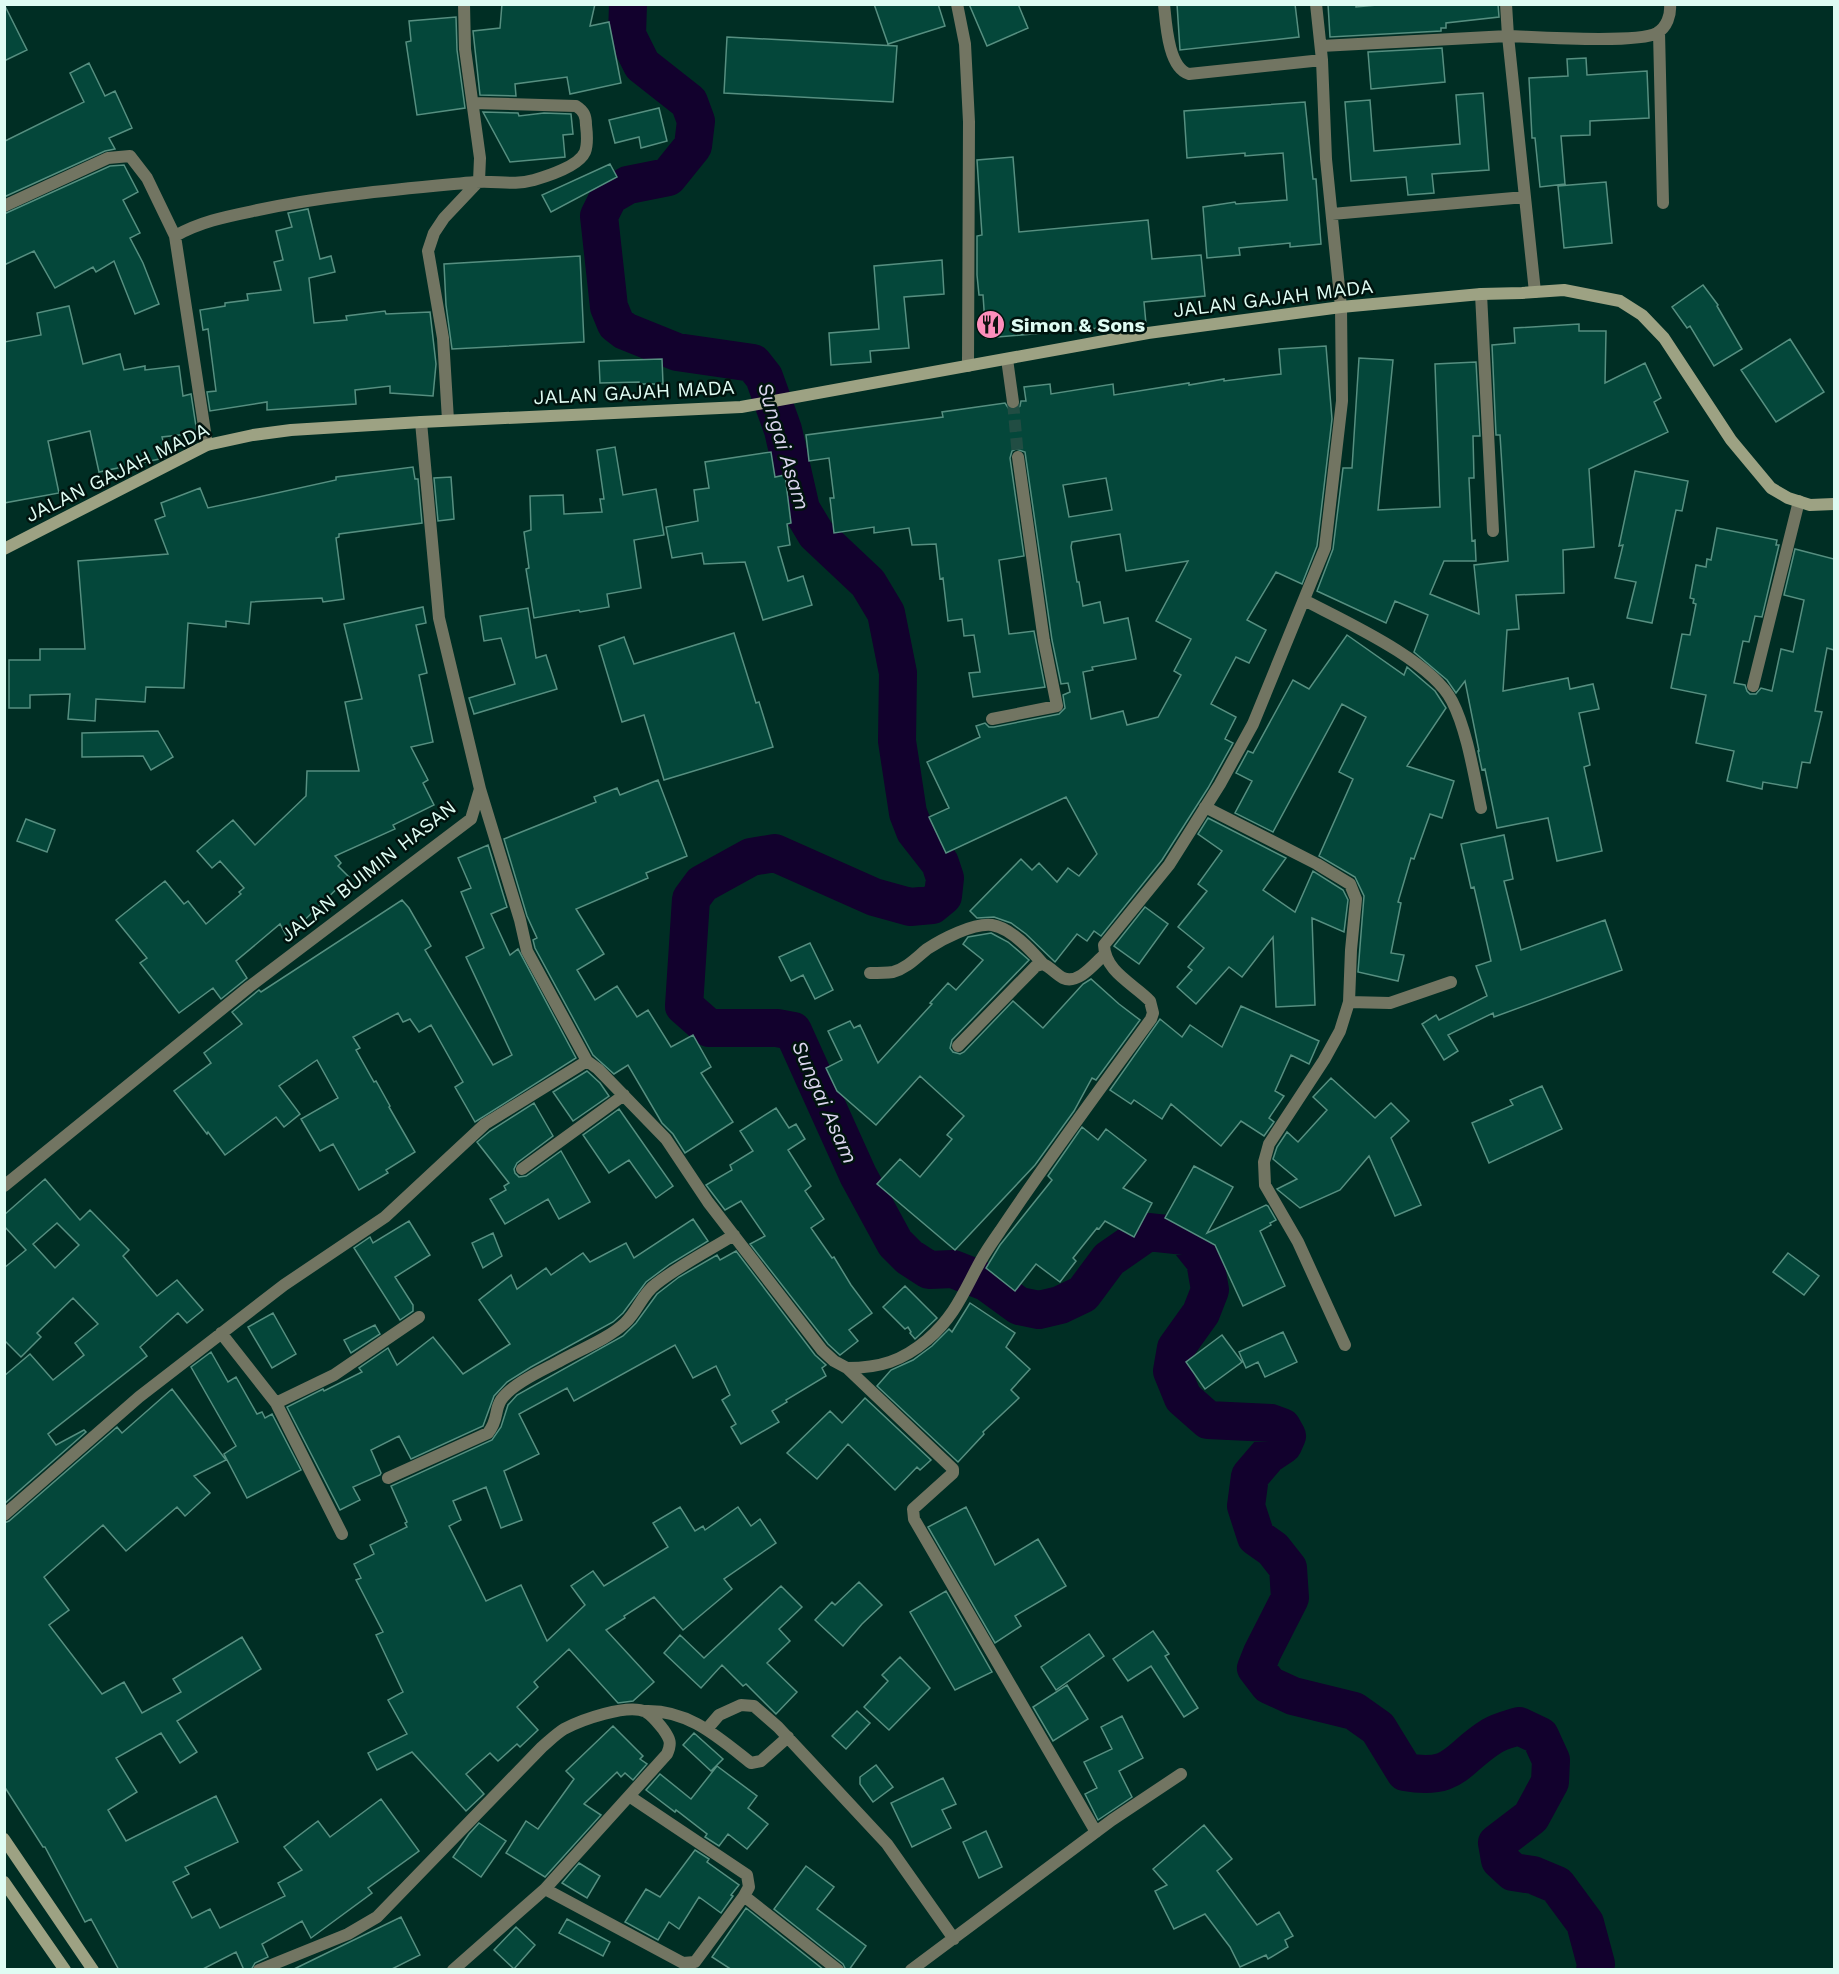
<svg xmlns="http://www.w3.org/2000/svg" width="1839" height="1974" viewBox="0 0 1839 1974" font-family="'Work Sans',sans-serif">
<rect width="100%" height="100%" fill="#002e24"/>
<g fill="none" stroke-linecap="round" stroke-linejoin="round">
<path stroke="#12012d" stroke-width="38" d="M628,4L627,35L642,65L689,102L696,121L693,146L668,177L628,185L609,196L599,216L609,307L616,324L625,331L677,352L753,363L764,377L783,430L801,509L816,534L868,583L886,613L898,673L897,741L908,813L915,831L940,863L945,878L943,896L932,905L910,907L874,897L775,853L751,857L702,884L691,899L684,1006L709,1028H777L793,1031L858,1175L895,1243L909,1257L929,1270L953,1269L986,1282L1019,1306L1039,1310L1060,1305L1083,1294L1109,1259L1148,1232L1185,1236L1205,1261L1210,1290L1201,1313L1176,1348L1172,1371L1183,1398L1208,1420L1271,1423L1282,1427L1287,1436L1283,1445L1268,1455L1250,1476L1246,1506L1256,1537L1273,1549L1288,1568L1290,1598L1262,1653L1256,1668L1269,1685L1293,1696L1354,1711L1378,1728L1405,1772C1456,1781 1455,1759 1492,1736C1500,1731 1510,1729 1519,1726L1540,1736L1551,1760L1550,1782L1531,1817L1497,1843L1500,1860L1513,1872L1533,1875L1557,1885L1585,1923L1596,1964L1595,1970"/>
</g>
<path fill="#04473a" stroke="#568f80" stroke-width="1.5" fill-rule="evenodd" d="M4,4L27,50L4,61Z
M502,4H595L590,26L609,22L621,83L570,94L567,77L515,84L516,96L480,95L473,31L500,28Z
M874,4H938L945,26L888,44Z
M969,4H1018L1028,28L987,46Z
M1177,4H1295L1299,37L1180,50Z
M1328,4H1356V7L1388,4H1498L1499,17L1446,23V28H1441V31L1330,37Z
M456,17L457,50L465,108L417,115L406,42L411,41L409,21Z
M727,37L897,46L893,102L724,93Z
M1442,48L1445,82L1371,89L1368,52Z
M1586,58L1587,75L1647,71L1649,118L1590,121V135L1561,136L1565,184L1540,187L1535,138H1532L1529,78L1568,76L1567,59Z
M89,63L105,96L115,91L132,128L109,138L115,149L105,151L4,197L5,141L84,102L70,73Z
M1483,93L1489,170L1432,174L1434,193L1408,195L1406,177L1351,181L1345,102L1370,100L1374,151L1460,144L1456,95Z
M1305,102L1313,179H1316L1321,244L1290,247V243L1239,248L1240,255L1207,258L1203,207L1235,202L1236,204L1287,200L1283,153L1245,156V153L1187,158L1184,111Z
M659,108L667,141L641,148L639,137L615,143L609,120Z
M483,112L518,113L519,116L544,113L571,114L573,134L563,135L565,157L510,162Z
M1013,157L1019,232L1148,220L1152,259L1201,255L1205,296L1144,302L1146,324L986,338L983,295H979L977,275V236L982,235L977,160Z
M610,164L617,177L551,212L542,195Z
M124,165L138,192L123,200L140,233L130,238L143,263L159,304L135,314L114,261L96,272L93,267L55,288L34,251L4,265V214L110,166Z
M1606,182L1612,243L1564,248L1558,186Z
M308,209L320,259L331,256L335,272L309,278L314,323L347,320L346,316L385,311L386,314L430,312L436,364L433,396L390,393V386L355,390L356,404L267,410V402L210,411L207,392L216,391L208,329L203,330L200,310L225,306V303L248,300L247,294L281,290L274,262L283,260L276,231L292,227L288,213Z
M580,256L584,342L452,349L446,305L444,264Z
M942,260L944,294L904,297L909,348L870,351L871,362L831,365L829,333L879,329L874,266Z
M1703,285L1718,305L1717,306L1742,349L1714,366L1690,326L1687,328L1672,307Z
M69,306L83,364L120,354L124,370L145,366V370L179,366L183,396L191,394L197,433L162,437L167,456L164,458L99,472L90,431L48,441L59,493L4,503V342L41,335L37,313Z
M1579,324V331H1606L1605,383L1645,363L1661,398L1654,402L1668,432L1589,469L1594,547L1563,550L1564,593L1516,595L1519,629L1507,630L1503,691L1568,678L1570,689L1593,684L1599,709L1579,713L1590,765L1584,767L1602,851L1557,861L1548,818L1497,828L1485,769L1482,770L1478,751H1479L1465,681L1456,693L1447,680L1414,652L1428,615L1395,601L1386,623L1317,591L1333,549L1343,468H1352L1359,358L1393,360L1378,510L1440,507L1435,364L1476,362L1480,436H1473L1474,478H1469L1472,541L1475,540L1476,561H1444L1430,594L1479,614L1474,565L1508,561L1500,435H1496L1492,345L1515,343L1514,328Z
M1790,339L1824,392L1776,422L1741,370Z
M1326,346L1332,419L1317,546L1302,584L1276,572L1247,620L1266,630L1249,663L1236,657L1211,704L1236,717L1225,739L1233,743L1208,788L1162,860L1101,936L1094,931L1087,941L1077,934L1055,962L1026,934L1011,923L994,917L977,918L970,911L1021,859L1032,870L1039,863L1057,882L1068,868L1079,876L1097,854L1066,797L946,853L929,817L949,808L927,762L980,737L976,726L985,723L989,727H994L1059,714L1065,708L1063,695L1070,692L1068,683L1061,684L1052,640L1025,452L1016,449L1012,451L1010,458L1024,556L999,560L1009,634L1034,631L1045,687L973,697L969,673L980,672L974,635L964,636L962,619L948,621L943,578L940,579L936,544L912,545L909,528L874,533V527L834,533L830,498H834L829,458L809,461L806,435L943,417L942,412L1005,403L1009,409L1015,410L1020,406L1021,401H1026L1024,387L1050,384L1051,394L1113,384L1114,395L1189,383V385L1224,379V381L1281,374L1279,349ZM1106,478L1112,510L1069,517L1063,485ZM1120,534L1126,571L1188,561L1156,621L1191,639L1174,671L1181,675L1158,717L1127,725L1123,711L1091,719L1083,672L1093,670L1092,667L1136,659L1128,618L1104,623L1100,602L1083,606L1079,582H1077L1071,547L1072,542Z
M662,359L663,384H639V382L600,383L599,361Z
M615,447L623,495L656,489L664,535L634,540L641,588L607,594L609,607L580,612L579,610L534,618L526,569L529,568L524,532L531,530L530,496L563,495L564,514L602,512L600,499H604L597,450Z
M771,452L775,477L785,475L791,523L787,524L790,545L778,547L788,581L803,576L812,605L763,620L745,562L704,564L702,553L672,558L666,527L698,521L694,490L709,488L705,462Z
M413,467L415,479H418L422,523L339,534V537L336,538L344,599L323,602L322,598L251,602L249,624L226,621V627L188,623L184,688L146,687L145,702L96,699L95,721L68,719L70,694L30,695V708H9V660H40V649H85L78,561L168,554L155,520L165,516L161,503L200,488L208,508L336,480V477Z
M1635,471L1688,481L1682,511L1676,510L1652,623L1627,618L1636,582L1615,578L1623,545L1619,546Z
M451,477L454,519L438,521L434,478Z
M1717,528L1777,540L1776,545H1779L1762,617L1755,616L1749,642L1743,641L1734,683L1745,685L1747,691L1750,694H1756L1761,688L1772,691L1781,649L1793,652L1804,600L1784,595L1795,549L1834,559V650L1827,648L1815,711L1822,712L1810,763L1802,762L1797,788L1763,782L1762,789L1727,781L1734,751L1696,743L1706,695L1671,688L1682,634L1690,635L1696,604L1693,603L1694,599L1690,598L1696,565L1706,567L1707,559L1711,560Z
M423,607L426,623L416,625L427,673L419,675L433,742L411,747L428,780L423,783L434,805L393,825L395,829L335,856L341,863L338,866L349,877L287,937L280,924L236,961L247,978L221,999L213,988L179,1013L140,963L147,958L116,920L165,881L184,904L188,901L206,924L241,894L239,892L244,888L220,861L212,868L197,851L233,820L255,845L306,796L307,771H359L345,702L362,699L344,624Z
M528,608L536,658L546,655L557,689L474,714L469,698L515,684L501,638L484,641L480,616Z
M734,633L756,703L759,702L773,747L664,780L644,715L622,722L599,646L624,637L634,664Z
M1347,635L1404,675L1407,667L1435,691L1446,708L1407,766L1454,781L1442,818L1430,814L1414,859L1411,858L1398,902L1401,903L1391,953L1404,955L1398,981L1358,972L1364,896L1355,877L1319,856L1353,779L1339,772L1366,717L1342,704L1273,832L1235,813L1252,781L1236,773L1248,751L1253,753L1293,680L1309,689Z
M158,731L173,757L151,770L143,756L82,757V733Z
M658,780L687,856L646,873L648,878L576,909L604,954L577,970L595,1000L617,986L637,1017L648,1010L671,1047L693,1035L711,1067L701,1073L733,1122L685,1153L673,1134L662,1123L628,1065L614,1074L593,1055L535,948L533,940L537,938L527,916L504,839L596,802L594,797L617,788L620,795Z
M1208,818L1286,858L1263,890L1295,912L1313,871L1343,890L1348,900L1344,932L1312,918L1315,1005L1276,1007L1273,937L1242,977L1229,967L1196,1004L1177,987L1192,970L1188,967L1204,948L1178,927L1207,891L1198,884L1222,851L1198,834Z
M26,819L55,830L47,852L17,841Z
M1504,835L1513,879L1504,881L1521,950L1605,920L1622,970L1494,1017L1493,1013L1448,1035L1458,1051L1444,1060L1422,1024L1436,1015L1439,1020L1487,996L1476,966L1491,961L1474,887L1471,888L1461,844Z
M488,845L507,907L491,914L510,955L518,949L576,1058L475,1122L455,1087L463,1082L431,1025L419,1032L410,1019L403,1022L398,1013L353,1037L360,1048L356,1050L374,1082L376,1081L390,1106L389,1107L415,1152L386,1170L388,1173L359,1190L333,1144L320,1151L301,1119L338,1098L317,1060L279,1086L300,1114L284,1127L276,1117L225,1155L208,1132L207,1134L174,1091L211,1063L204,1053L242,1024L232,1012L259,990L261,992L402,900L409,908L431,946L425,950L493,1065L512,1055L466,957L484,948L461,892L471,888L458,858Z
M1145,907L1168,924L1139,964L1114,946Z
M991,933L1008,942L1029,960L952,1040L950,1048L953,1052L960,1054L964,1052L1013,1001L1043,1028L1083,984L1091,979L1119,1004L1140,1020L1096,1080L1092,1078L1074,1111L1035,1165L955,1250L877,1184L900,1159L920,1177L952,1139L947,1135L964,1116L920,1076L876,1125L837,1091L826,1068L842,1060L828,1031L850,1021L854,1028L860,1025L878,1063L932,1004L930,1003L948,983L956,990L983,960L963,944L968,937Z
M810,943L833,990L815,999L803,975L791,981L779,957Z
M1241,1006L1319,1041L1309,1064L1291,1055L1275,1091L1284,1096L1269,1118L1274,1122L1264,1136L1241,1121L1221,1146L1171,1104L1162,1119L1134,1100L1131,1104L1110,1090L1160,1019L1182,1037L1190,1025L1222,1047Z
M587,1071L600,1083L609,1096L573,1121L553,1092Z
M1331,1078L1375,1118L1391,1103L1409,1121L1391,1138L1421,1205L1395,1216L1369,1156L1340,1190L1300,1208L1278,1190L1277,1189L1297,1179L1273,1159L1277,1147L1287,1132L1298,1142L1327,1110L1313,1097Z
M1542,1086L1562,1129L1489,1163L1472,1123L1513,1105L1510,1100Z
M534,1103L553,1136L517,1163L514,1169L515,1173L519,1177L526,1176L561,1151L590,1202L559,1219L548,1199L505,1224L490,1199L506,1190L504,1186L509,1183L477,1142L490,1131Z
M776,1108L789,1128L796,1124L805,1139L788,1150L811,1186L805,1191L824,1219L811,1228L832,1258L834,1257L851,1285L872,1313L849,1330L858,1341L840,1355L828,1344L750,1244L765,1236L741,1201L725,1210L706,1185L732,1170L730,1165L753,1151L740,1131Z
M619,1109L673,1186L656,1198L629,1160L609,1173L583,1135Z
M1082,1127L1098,1140L1106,1129L1146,1160L1123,1188L1152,1203L1134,1237L1105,1221L1099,1229L1097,1228L1073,1258L1076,1261L1060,1282L1036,1264L1015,1291L986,1268L1000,1245L1052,1180L1048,1176Z
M1194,1166L1233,1187L1207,1233L1266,1205L1268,1206L1276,1220L1270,1223L1271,1225L1260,1231L1285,1286L1243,1306L1215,1245L1165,1218Z
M45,1179L80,1220L90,1210L129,1250L123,1256L157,1296L177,1280L203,1310L187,1323L178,1313L140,1347L147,1356L48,1434L56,1445L84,1430L86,1432L4,1504V1376L30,1354L53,1380L84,1355L75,1343L98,1324L73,1298L37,1333L41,1337L21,1357L4,1340V1268L26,1250L4,1226V1215ZM57,1223L79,1245L55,1268L33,1244Z
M693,1219L708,1241L670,1264L646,1282L623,1313L613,1322L531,1367L507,1382L494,1396L483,1426L411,1459L399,1436L371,1450L381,1473L380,1475L353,1487L360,1500L340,1510L287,1407L323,1389L324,1391L362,1372L359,1368L388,1348L397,1365L433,1337L463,1374L510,1344L479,1300L511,1275L517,1289L546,1268L551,1275L583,1253L590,1262L626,1243L634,1258Z
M409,1221L430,1255L395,1277L413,1305V1311L400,1320L354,1248L370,1237L373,1243Z
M493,1233L502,1256L483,1268L472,1243Z
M736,1251L815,1355L826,1365L822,1368L826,1376L786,1400L787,1402L772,1411L779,1422L741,1444L731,1427L736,1424L722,1400L730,1395L716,1366L693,1378L675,1345L574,1401L567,1388L519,1414L539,1454L504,1471L522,1520L501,1528L486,1487L453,1501L461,1520L449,1526L486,1601L521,1585L547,1641L585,1605L571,1586L593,1571L604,1586L668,1547L653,1523L680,1507L695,1531L703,1526L705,1530L738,1507L751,1526L760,1519L776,1543L724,1579L732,1589L683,1630L654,1597L624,1616L625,1618L606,1630L654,1682L633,1701L618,1703L569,1649L534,1682L538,1687L517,1707L538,1730L520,1747L517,1744L498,1761L490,1753L466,1774L484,1794L466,1811L412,1752L377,1770L368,1753L407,1734L388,1700L403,1692L376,1635L383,1632L356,1580L361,1578L354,1564L374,1554L370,1545L407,1527L405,1523L407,1522L391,1486L492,1440L501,1427L508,1405L517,1395L623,1336L636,1323L657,1294L679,1277L717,1255L720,1260Z
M1788,1253L1819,1276L1804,1295L1773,1272Z
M905,1286L937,1318L915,1339L910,1333L911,1332L908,1327L905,1329L883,1307Z
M970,1303L1015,1333L1006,1347L1030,1369L1011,1390L1019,1398L983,1432L984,1434L958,1462L877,1386L891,1370L913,1360L932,1346L949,1329L952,1332Z
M273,1313L296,1354L272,1368L248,1327Z
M375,1325L380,1334L351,1353L344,1340Z
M1283,1332L1297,1362L1265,1377L1258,1362L1246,1368L1239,1352Z
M1222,1335L1242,1362L1205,1389L1186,1362Z
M211,1352L228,1382L236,1377L257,1414L262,1412L265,1418L272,1414L301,1470L247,1498L224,1454L236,1446L191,1367Z
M172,1389L226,1460L194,1476L210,1493L185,1516L177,1507L126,1551L103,1525L44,1577L69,1610L49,1625L102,1694L124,1682L142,1713L181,1692L173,1679L242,1637L261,1669L177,1721L197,1752L180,1763L161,1733L116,1758L137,1792L108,1810L126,1841L216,1796L238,1842L185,1867L189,1874L173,1882L192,1918L210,1909L220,1928L285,1896L278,1883L302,1870L284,1847L318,1821L330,1837L381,1799L419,1851L368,1888L372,1893L311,1938L302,1921L262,1944L268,1957L255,1963L251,1970H244L236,1952L201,1970H119L91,1919L85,1922L45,1847H43L4,1786V1523L9,1521L117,1427L122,1433Z
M865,1398L931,1460L920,1470L917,1467L895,1490L848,1444L817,1479L787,1453L830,1411L842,1423Z
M966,1507L995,1565L1038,1539L1066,1586L1015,1616L1021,1626L995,1643L928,1527Z
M859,1582L882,1605L862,1624L843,1646L815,1620L832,1602L835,1605Z
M781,1586L802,1607L779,1629L790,1641L767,1663L797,1692L776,1714L746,1684L743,1686L722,1665L701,1688L664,1653L680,1635L704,1658Z
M946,1591L992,1672L955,1690L910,1612Z
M1153,1631L1169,1654L1165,1656L1198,1708L1184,1717L1151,1666L1128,1681L1113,1659Z
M1089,1634L1104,1656L1056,1690L1041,1667Z
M900,1657L930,1688L889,1730L864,1707L888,1681L882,1675Z
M1067,1685L1088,1719L1053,1741L1033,1707Z
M857,1711L870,1723L846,1749L832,1736Z
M1122,1716L1143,1758L1119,1771L1132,1797L1098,1820L1085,1794L1097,1788L1084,1762L1112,1749L1101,1727Z
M613,1726L643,1756L640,1759L647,1764L633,1780L625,1773L621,1777L617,1772L584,1804L601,1815L545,1877L506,1853L526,1821L538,1829L574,1779L566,1771Z
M694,1733L723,1759L711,1771L683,1745Z
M876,1765L893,1787L873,1802L860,1784V1777Z
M717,1766L757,1796L748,1808L768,1824L747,1849L728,1834L719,1846L705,1837L707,1834L676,1810L675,1812L646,1790L660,1774L691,1799Z
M943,1778L956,1804L942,1810L951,1828L912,1847L891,1803Z
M479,1823L506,1841L481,1877L453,1857L469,1834Z
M1204,1825L1232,1859L1217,1871L1257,1925L1279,1912L1293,1936L1285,1940L1288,1947L1268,1959L1266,1955L1240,1967L1230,1947L1205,1914L1174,1929L1155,1891L1167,1885L1153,1869Z
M986,1831L1002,1867L979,1878L963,1842Z
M695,1850L709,1859L707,1862L739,1885L731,1895L733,1896L721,1913L699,1897L679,1929L669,1922L658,1940L625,1922L646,1889L660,1897Z
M579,1863L600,1876L587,1898L562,1883Z
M806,1866L834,1887L817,1909L866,1946L849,1970H846L843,1964L774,1909Z
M746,1908L824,1970H732L712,1957Z
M401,1917L420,1955L390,1970H292Z
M567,1919L610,1942L603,1956L559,1933Z
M516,1927L535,1945L514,1969L494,1950Z"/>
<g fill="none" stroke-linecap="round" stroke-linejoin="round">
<path stroke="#214d43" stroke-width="12" stroke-dasharray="12 6" stroke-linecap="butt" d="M1013,402L1018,457"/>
<path stroke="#727562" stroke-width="12" d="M957,4L965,44L969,122L968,366
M1164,4C1166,23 1168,68 1189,74L1322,60
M1506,4L1508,36C1537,37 1637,44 1657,33C1667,27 1671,15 1670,4
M1659,32L1663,203
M1321,46L1508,36L1535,292
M4,206L108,158L130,156L147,178L175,236L207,445
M1332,214L1525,197
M175,236C201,221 229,216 258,210C329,195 402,189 475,182C496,180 512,186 534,180C548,176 579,166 585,152C588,144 587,133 586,125C586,116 584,111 576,106L473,103
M1481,294L1493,531
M1007,359L1013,402
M448,420L443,338L428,251L434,233L444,218L479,181L480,158L465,49L464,4
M1304,600C1344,621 1431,660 1452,701C1467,730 1474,775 1481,808
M1753,686L1799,501
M992,719L1057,706L1044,641L1018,457
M480,789L520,920L527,951L587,1061L598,1069L666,1139L708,1202L822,1350L834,1361L847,1368L953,1469V1473L913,1509L914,1519L1096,1832
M1205,807L1317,864L1350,884L1356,899L1351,950L1349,1002L1340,1031L1324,1060L1269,1144L1264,1162L1265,1185L1298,1242L1345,1345
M870,973C877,973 885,973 893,972C907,968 916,958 927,949C942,939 973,923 992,925C1011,928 1031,950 1043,964
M1349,1002L1390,1003L1451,982
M958,1046L1036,966L1043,964C1050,967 1056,974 1063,978C1078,985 1094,964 1104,955
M522,1169L624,1095
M4,1186L249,987L471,819L480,789L439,618L421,422
M221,1333L276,1403L342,1534
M847,1368C880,1368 902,1361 927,1340C955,1316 963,1293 980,1262C986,1251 993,1241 1000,1231C1048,1159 1100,1089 1151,1019L1153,1013L1150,1001C1134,984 1105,972 1104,945L1169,865L1220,784L1253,724L1325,548L1342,401L1341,307L1326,159L1322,60L1316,4
M276,1403L334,1375L419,1317
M388,1478L488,1433C499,1419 494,1411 501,1400C512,1384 541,1371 558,1362C579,1350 608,1339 625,1323C638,1311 642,1294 656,1284C680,1265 708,1251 734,1235
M4,1515L139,1397L284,1285L385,1217L485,1124L587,1061
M644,1711C688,1709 718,1737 751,1763L761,1761L788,1737
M707,1729L719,1715L741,1705L754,1706L778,1727L887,1844L954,1939
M629,1796L747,1875L749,1887L744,1896L838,1970
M545,1889L683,1963L695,1962L744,1896
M259,1970L348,1934L377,1917L542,1747C549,1741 556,1734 564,1729C581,1720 628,1703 646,1712C653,1716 658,1723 663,1729C670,1739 672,1743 667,1754L545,1889L453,1970
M911,1970L1112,1820L1181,1774"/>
<path stroke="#9da283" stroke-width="12" d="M4,549L207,445L253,435L291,430L421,422L741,407L1148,333L1341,307L1481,294L1522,293L1564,290L1620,301L1642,315L1664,338L1731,440L1771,488L1788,498L1810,505L1834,504
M4,1839L93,1970
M4,1882L65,1970"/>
</g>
<defs>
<symbol id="restaurant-disc" viewBox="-11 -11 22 22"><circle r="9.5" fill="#fe8ebc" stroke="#00130e"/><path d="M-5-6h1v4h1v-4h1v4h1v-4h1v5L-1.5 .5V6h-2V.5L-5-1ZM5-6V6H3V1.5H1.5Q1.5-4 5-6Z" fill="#111"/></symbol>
</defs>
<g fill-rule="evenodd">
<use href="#restaurant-disc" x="974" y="308" width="33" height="33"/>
</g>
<g text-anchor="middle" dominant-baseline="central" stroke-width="5" stroke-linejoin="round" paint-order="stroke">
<g font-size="20" fill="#dffcf3" stroke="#00130e">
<text transform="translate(1273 298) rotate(-7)">JALAN GAJAH MADA</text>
<text transform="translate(634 392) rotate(-3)">JALAN GAJAH MADA</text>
<text transform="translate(117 472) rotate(-26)">JALAN GAJAH MADA</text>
<text transform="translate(368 871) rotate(-38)">JALAN BUIMIN HASAN</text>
</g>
<g font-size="20" font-weight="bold" fill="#dffcf3" stroke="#00130e" text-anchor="start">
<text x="1011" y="325">Simon &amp; Sons</text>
</g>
<g font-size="21" font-style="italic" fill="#dad5ed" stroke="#00130e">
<text transform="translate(784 446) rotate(73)">Sungai Asam</text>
<text transform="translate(825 1102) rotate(66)">Sungai Asam</text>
</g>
</g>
<rect width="1839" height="1974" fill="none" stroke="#dffcf3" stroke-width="12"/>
</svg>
